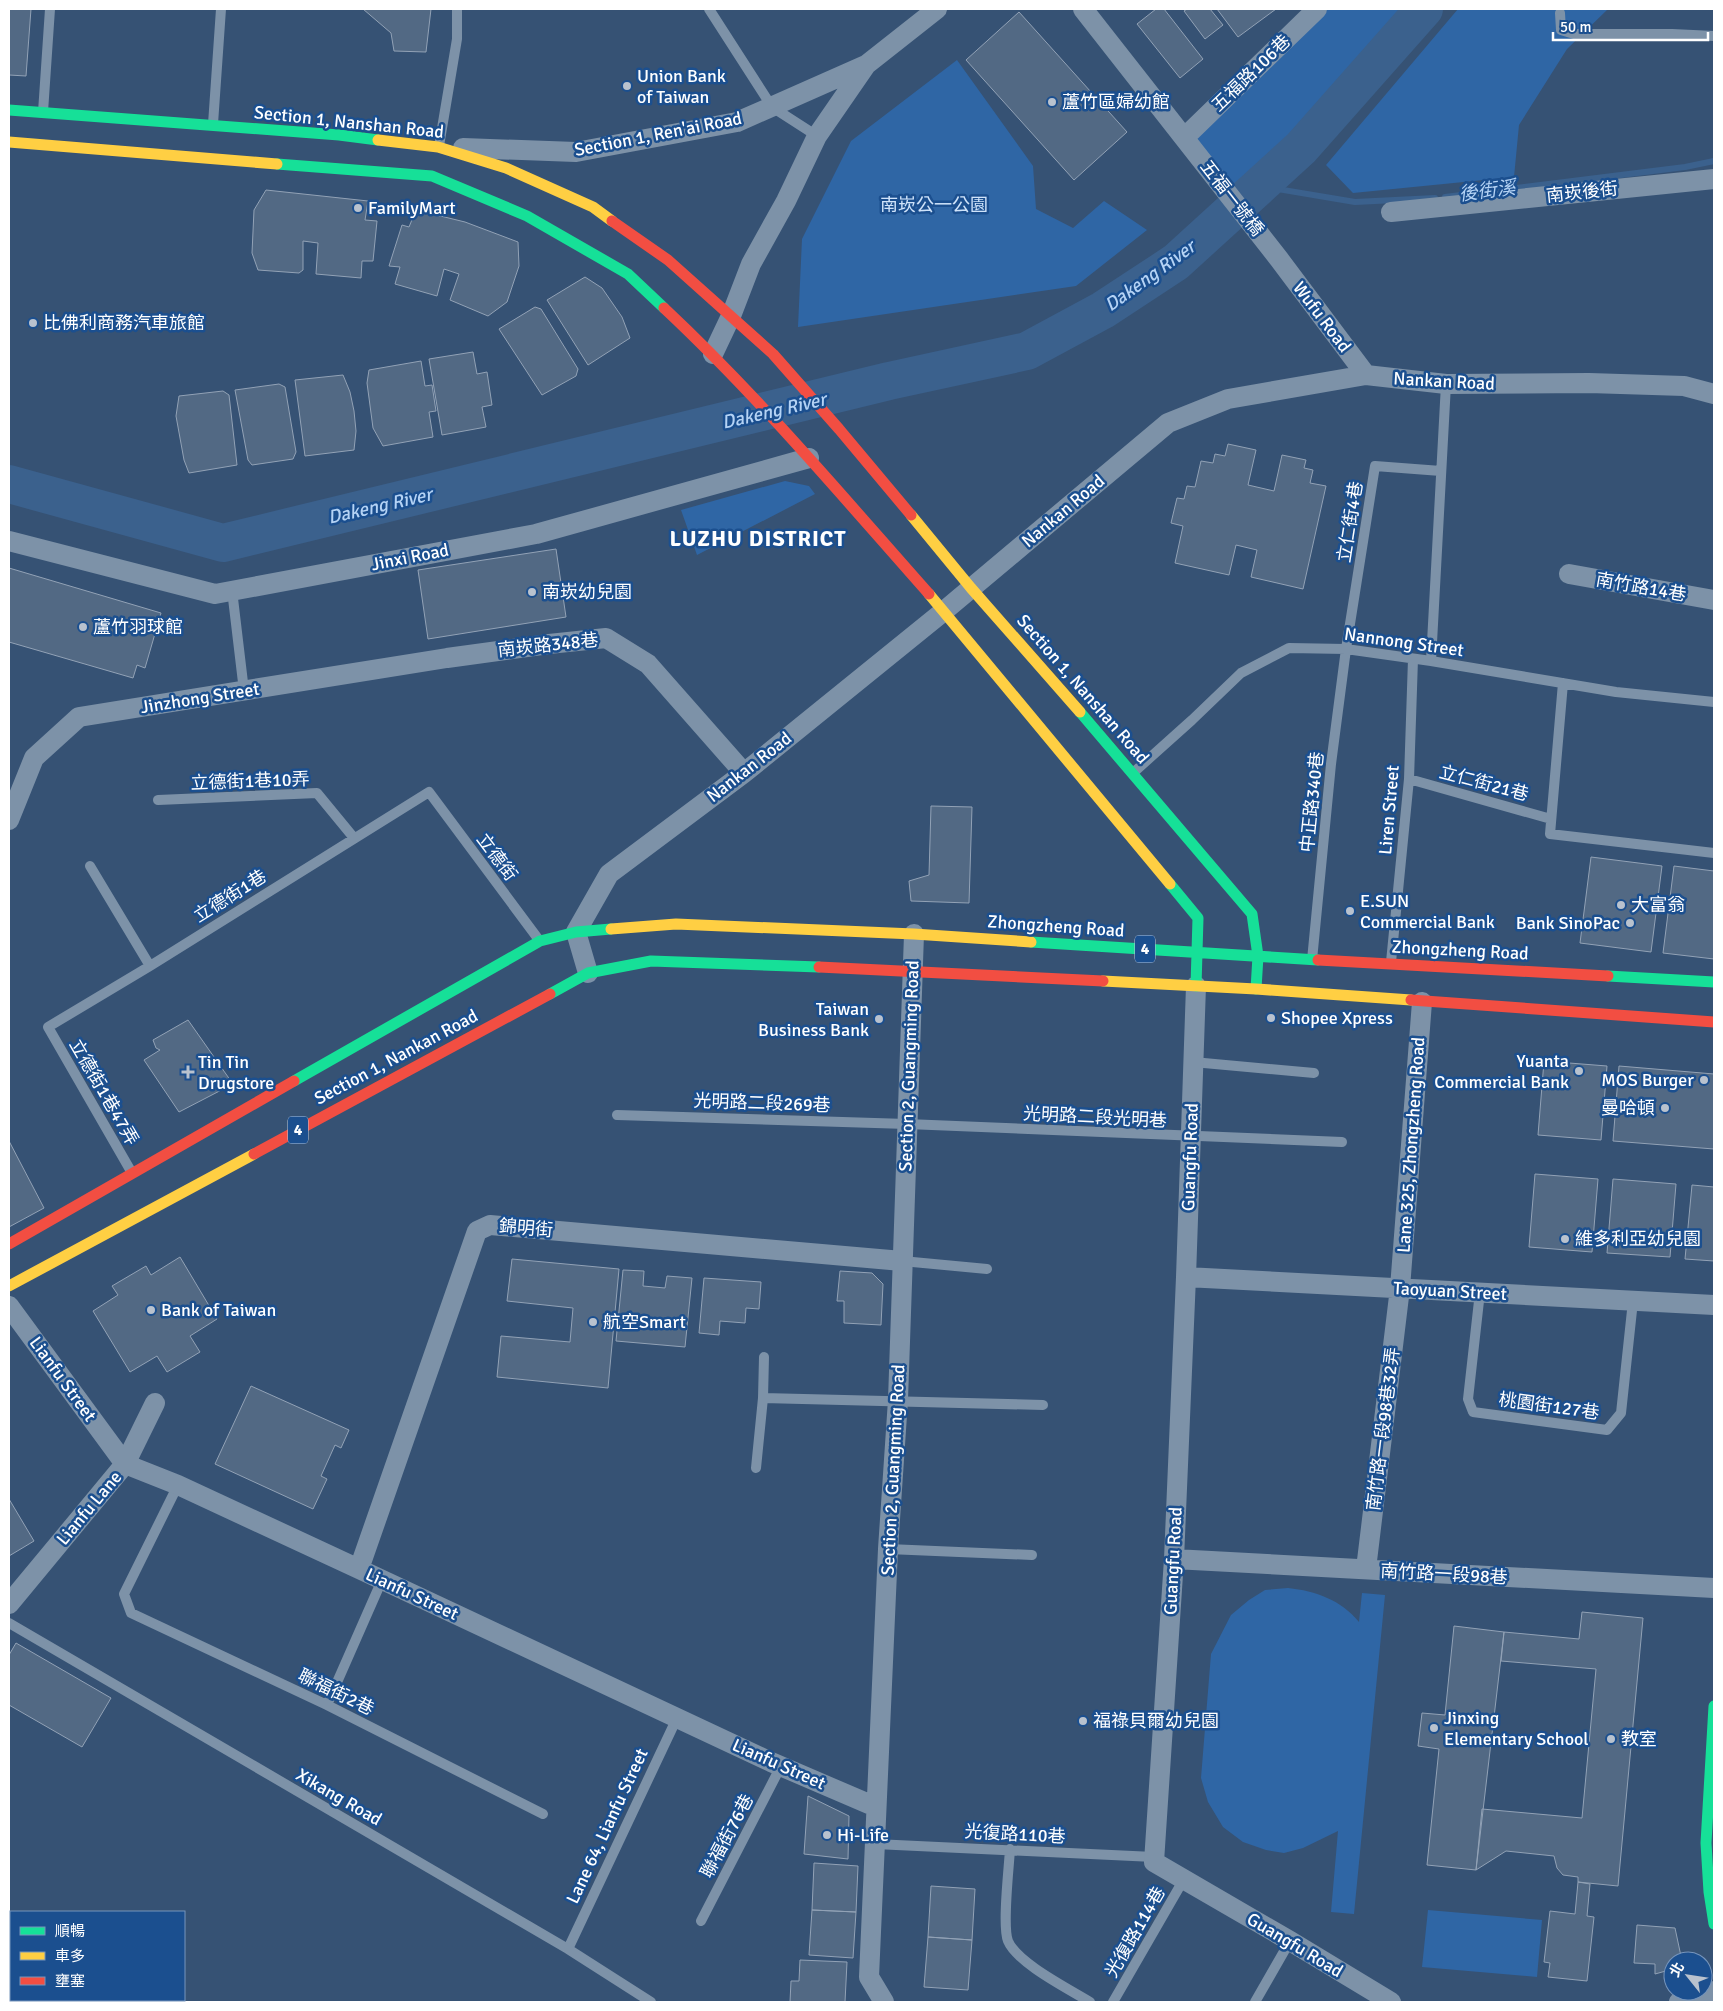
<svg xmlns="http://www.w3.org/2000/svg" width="1723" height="2011" viewBox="0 0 1723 2011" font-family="Signika,'Noto Sans TC',sans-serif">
<rect width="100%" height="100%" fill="#365274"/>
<path fill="#2f66a5" d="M1317,9H1416L1310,116L1289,155L1237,207L1185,137Z
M1458,9H1608L1567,49L1519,125L1514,177L1353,193L1326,165Z
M957,60L1033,166L1036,209L1073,228L1104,201L1147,230L1076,286L798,327L802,239L851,141Z
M785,481L809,486L815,494L697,555L681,510Z
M1288,1588C1316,1591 1341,1600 1359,1622L1362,1593L1385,1595L1354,1914L1331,1912L1338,1831L1303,1848L1284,1853L1266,1850L1243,1842L1223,1827L1208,1802L1201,1778L1211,1654L1231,1615L1249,1600L1265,1590Z
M1428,1910L1542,1920L1537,1977L1422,1967Z"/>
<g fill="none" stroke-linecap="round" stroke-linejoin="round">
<path stroke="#3b618d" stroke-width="6" d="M1259,186L1355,202L1435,198
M1445,197L1685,167L1714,161"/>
<path stroke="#3b618d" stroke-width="38" d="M9,484L223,543L889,381L1027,351L1103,310L1176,262L1301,148L1424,9"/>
</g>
<path fill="#526984" stroke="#92a2b6" d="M9,9H31L26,76L9,75Z
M363,9H431L426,52L394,51L391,33Z
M1156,9H1164L1203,59L1180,78L1137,24Z
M1187,9H1210L1223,25L1205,39L1184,11Z
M1217,9H1276L1238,37Z
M1019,12L1127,132L1074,180L966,60Z
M266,190L368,201L365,220L377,221L373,261H362L361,278L316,274L318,243L303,241V270L299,273L258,270L252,253L254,210Z
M416,210L465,222L518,242L519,266L507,302L488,316L450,300L459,274L444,269L437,296L395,284L400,267L389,266L402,225L409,227Z
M585,277L602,288L622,317L630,338L588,365L547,300Z
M535,307L541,309L578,369L576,376L542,395L499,329Z
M473,352L477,374L487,372L492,405L482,407L486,427L442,435L429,359Z
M421,361L425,386L432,385L436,411L429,412L433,437L383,446L373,428L367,383L369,370Z
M343,375L350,392L354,411L356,431L354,450L305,456L295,380Z
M279,384L285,387L296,452L293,459L252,465L248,460L235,390Z
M223,391L229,395L237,465L189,473L184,460L176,416L179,396Z
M1228,444L1256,450L1248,485L1274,491L1282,455L1306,460L1304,468L1313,470L1310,483L1326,486L1303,589L1251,577L1257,550L1236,545L1229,575L1175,563L1183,526L1171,523L1177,498L1184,499L1187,486L1195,487L1201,461L1213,463L1215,454L1225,456Z
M556,549L566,617L428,639L418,570Z
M9,568L161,613L145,668L137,665L133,678L9,642Z
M931,806L972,807L969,903L911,901L909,881L929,875Z
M1591,857L1662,866L1651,952L1580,943Z
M1674,866L1714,871V959L1663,953Z
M188,1020L233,1084L179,1112L144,1060L160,1050L156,1048L153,1040Z
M1544,1061L1607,1066L1601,1140L1538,1135Z
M1619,1066L1714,1074V1149L1613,1141Z
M9,1141L44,1208L9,1227Z
M1535,1174L1598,1179L1592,1252L1529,1247Z
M1613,1179L1676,1184L1670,1257L1607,1253Z
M1692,1185L1714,1187V1261L1685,1259Z
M180,1257L217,1319L190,1336L200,1352L167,1372L157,1356L130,1372L93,1311L118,1295L112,1286L146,1266L151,1275Z
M512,1259L619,1269L608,1388L497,1377L501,1336L570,1342L573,1308L507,1301Z
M623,1270L644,1271L643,1286L665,1288L667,1276L692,1278L685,1347L616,1341Z
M840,1271L872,1273L883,1284L881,1325L844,1323V1301H837Z
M704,1278L761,1282L759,1309L746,1308L745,1323L720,1321L719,1335L699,1333Z
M251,1386L349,1430L341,1448L335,1445L321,1476L327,1479L313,1509L215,1464Z
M9,1499L34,1541L9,1556Z
M1582,1612L1643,1618L1618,1886L1578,1882V1877L1563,1875L1557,1868L1554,1856L1506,1851L1476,1870L1482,1809L1582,1818L1596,1669L1501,1661L1504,1632L1579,1639Z
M1454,1626L1504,1632L1476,1870L1427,1865L1439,1749L1418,1746L1422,1713L1445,1715Z
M16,1643L111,1698L82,1747L9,1705V1655Z
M808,1796L849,1816L848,1859L804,1854Z
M814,1863L858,1866L856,1912L812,1910Z
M1578,1882L1590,1884L1587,1916L1594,1917L1587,1981L1548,1977L1550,1963L1544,1962L1550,1911L1575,1914Z
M931,1886L975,1889L972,1940L928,1937Z
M812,1910L856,1912L853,1958L809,1955Z
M1637,1925L1675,1928L1682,1961H1673V1969L1655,1974V1964L1634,1963Z
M928,1937L972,1940L968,1990L924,1987Z
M800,1960L847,1962L845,2002H790L791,1981H799Z"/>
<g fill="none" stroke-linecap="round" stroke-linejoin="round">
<path stroke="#7d92a8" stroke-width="10" d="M709,9L772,107L817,136
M1560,13L1561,30L1574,34H1672L1714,36
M43,112L50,9
M213,124L221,9
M439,146L457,39V9
M232,590L244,691
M1431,661L1446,384
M1563,683L1550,834L1714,853
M1134,772L1192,720L1241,673L1289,648L1346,649L1431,661L1616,692L1714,702
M1409,779L1551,819
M158,800L317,793L354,838
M90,866L150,966
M1312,960L1331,764L1346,649L1375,466L1441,471
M1391,962L1409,779L1413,659
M1193,1062L1314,1073
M617,1115L907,1124L1342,1142
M132,1173L48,1027L150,966L429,792L539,940
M902,1261L987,1269
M1480,1292L1468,1399L1473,1412L1607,1430L1621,1413L1633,1301
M763,1398L1043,1405
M756,1468L763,1398L764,1357
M178,1485L124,1594L131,1613L327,1705L543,1814
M888,1549L1032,1555
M9,1623L568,1949L651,2002
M327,1705L382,1580
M875,1844L1154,1857
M1010,1849C1009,1868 1002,1926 1008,1941C1017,1963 1069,1989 1090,2002
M701,1921L781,1766
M568,1949L677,1718
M1113,2002L1184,1879
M1255,2002L1290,1941"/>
<path stroke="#7d92a8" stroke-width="20" d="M1083,9L1279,259L1366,375
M1185,137L1317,9
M463,148L576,152L737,122L866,65L937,9
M1391,212L1714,179
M713,354L731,316L751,264L786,201L817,136L866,65
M9,541L215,594L536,534L809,458
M1569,574L1714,600
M9,820L34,758L79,717L447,658L549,644L606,638L648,664L744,773
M588,973L576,932L609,874L744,773L944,611L1168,423L1228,399L1366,375L1446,384L1589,383L1684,386L1714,394
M1196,986L1186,1277L1174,1559L1154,1862L1290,1941L1391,2002
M1186,1277L1714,1305
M9,1306L125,1464L178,1485L359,1569L771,1762L876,1807
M1174,1559L1714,1588
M359,1569L477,1231L490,1225L902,1261
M1366,1569L1400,1288L1422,1002
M9,1604L125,1464L155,1403
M884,2002L869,1977L888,1549L898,1400L914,934
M1679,2002L1714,1991"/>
<path stroke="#16e098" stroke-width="11" d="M9,110L339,135L378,140
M277,164L432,176L527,216L628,274L664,308
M1080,712L1252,914L1258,956L1256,989
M1170,884L1198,918L1196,986
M1031,942L1318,960
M1608,976L1714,982
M550,994L588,973L651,961L819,967
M294,1081L540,941L576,932L611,929
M1714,1706L1706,1843L1709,1892L1714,1924"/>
<path stroke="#ffcf43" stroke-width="11" d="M378,140L438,147L506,168L593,207L612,221
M9,142L277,164
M911,515L971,588L1080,712
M929,594L1170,884
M611,929L676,924L914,934L1031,942
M1103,981L1256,989L1411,1000
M9,1286L254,1154"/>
<path stroke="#f24e42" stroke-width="11" d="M612,221L668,260L773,354L839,429L911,515
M664,308C759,397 843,497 929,594
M1318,960L1608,976
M819,967L1103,981
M1411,1000L1714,1022
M254,1154L550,994
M9,1244L294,1081"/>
</g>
<g fill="#b9c2ce" stroke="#1b4f8f" stroke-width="2">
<circle cx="627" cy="86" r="5"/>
<circle cx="1052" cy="102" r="5"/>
<circle cx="358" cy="208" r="5"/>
<circle cx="33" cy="323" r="5"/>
<circle cx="532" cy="592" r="5"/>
<circle cx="83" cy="627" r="5"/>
<circle cx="1621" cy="905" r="5"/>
<circle cx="1350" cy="911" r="5"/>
<circle cx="1630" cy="923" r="5"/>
<circle cx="1271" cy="1018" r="5"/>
<circle cx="879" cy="1019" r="5"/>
<circle cx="1579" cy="1071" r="5"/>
<path d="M185.5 1064.5h5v5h5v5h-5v5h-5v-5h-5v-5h5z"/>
<circle cx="1704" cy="1080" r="5"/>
<circle cx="1665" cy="1108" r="5"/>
<circle cx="1565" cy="1239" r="5"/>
<circle cx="151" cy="1310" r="5"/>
<circle cx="593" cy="1322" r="5"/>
<circle cx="1083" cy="1721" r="5"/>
<circle cx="1434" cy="1728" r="5"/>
<circle cx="1611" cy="1739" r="5"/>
<circle cx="827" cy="1835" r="5"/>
</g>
<g text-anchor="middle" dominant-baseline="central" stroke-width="5" stroke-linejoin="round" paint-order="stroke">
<g fill="#1b4f8f" stroke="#bbcadd" stroke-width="1">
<rect x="1135" y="935.5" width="20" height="27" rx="4"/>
<rect x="288" y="1116.5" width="20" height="27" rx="4"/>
</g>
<g font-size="16" font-weight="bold" fill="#fff">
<text x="1145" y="949">4</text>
<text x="298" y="1130">4</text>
</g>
<g font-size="18" fill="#fff" stroke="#1b4f8f">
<text transform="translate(1251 73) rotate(-44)">五福路106巷</text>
<text transform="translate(349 122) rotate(6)">Section 1, Nanshan Road</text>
<text transform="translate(658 134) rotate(-11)">Section 1, Ren'ai Road</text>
<text transform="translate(1582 192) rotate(-6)">南崁後街</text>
<text transform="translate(1232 198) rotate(52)">五福一號橋</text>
<text transform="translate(1322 317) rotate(53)">Wufu Road</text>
<text transform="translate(1444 381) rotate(3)">Nankan Road</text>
<text transform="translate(1063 511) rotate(-40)">Nankan Road</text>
<text transform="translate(1350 522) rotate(-81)">立仁街4巷</text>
<text transform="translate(410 557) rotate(-11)">Jinxi Road</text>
<text transform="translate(1641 587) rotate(10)">南竹路14巷</text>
<text transform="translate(1404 642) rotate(8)">Nannong Street</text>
<text transform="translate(548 645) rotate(-6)">南崁路348巷</text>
<text transform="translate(1083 689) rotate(49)">Section 1, Nanshan Road</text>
<text transform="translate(200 698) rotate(-9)">Jinzhong Street</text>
<text transform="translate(749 767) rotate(-38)">Nankan Road</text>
<text transform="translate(250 781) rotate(-2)">立德街1巷10弄</text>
<text transform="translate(1484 783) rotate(15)">立仁街21巷</text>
<text transform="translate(1312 802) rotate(-84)">中正路340巷</text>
<text transform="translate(1389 810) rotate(-85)">Liren Street</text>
<text transform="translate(497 857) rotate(53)">立德街</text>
<text transform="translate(230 896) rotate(-32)">立德街1巷</text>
<text transform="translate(1056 926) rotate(4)">Zhongzheng Road</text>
<text transform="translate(1460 950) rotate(3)">Zhongzheng Road</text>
<text transform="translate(396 1057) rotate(-28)">Section 1, Nankan Road</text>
<text transform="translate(909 1066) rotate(-88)">Section 2, Guangming Road</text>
<text transform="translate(104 1092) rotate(60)">立德街1巷47弄</text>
<text transform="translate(762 1103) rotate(2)">光明路二段269巷</text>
<text transform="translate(1095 1117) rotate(3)">光明路二段光明巷</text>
<text transform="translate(1411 1145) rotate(-86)">Lane 325, Zhongzheng Road</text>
<text transform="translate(1190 1157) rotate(-88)">Guangfu Road</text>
<text transform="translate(526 1228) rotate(5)">錦明街</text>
<text transform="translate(1450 1291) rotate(3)">Taoyuan Street</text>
<text transform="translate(63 1379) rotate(54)">Lianfu Street</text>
<text transform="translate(1549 1406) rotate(8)">桃園街127巷</text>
<text transform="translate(1383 1429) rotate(-83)">南竹路一段98巷32弄</text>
<text transform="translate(893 1470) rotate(-87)">Section 2, Guangming Road</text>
<text transform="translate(89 1508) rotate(-50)">Lianfu Lane</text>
<text transform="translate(1173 1561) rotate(-87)">Guangfu Road</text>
<text transform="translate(1444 1574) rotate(3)">南竹路一段98巷</text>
<text transform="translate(412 1594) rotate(25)">Lianfu Street</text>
<text transform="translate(336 1692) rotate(26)">聯福街2巷</text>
<text transform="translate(779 1764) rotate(24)">Lianfu Street</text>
<text transform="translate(339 1797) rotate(30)">Xikang Road</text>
<text transform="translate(607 1826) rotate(-65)">Lane 64, Lianfu Street</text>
<text transform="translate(1015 1834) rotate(3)">光復路110巷</text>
<text transform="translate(727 1836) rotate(-62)">聯福街76巷</text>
<text transform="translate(1135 1932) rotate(-60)">光復路114巷</text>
<text transform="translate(1295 1945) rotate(31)">Guangfu Road</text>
</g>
<g font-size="18" fill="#fff" stroke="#1b4f8f" text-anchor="start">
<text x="637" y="76">Union Bank<tspan x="637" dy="21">of Taiwan</tspan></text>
<text x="1062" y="102">蘆竹區婦幼館</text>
<text x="368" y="208">FamilyMart</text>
<text x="43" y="323">比佛利商務汽車旅館</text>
<text x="542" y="592">南崁幼兒園</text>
<text x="93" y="627">蘆竹羽球館</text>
<text x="1360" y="901">E.SUN<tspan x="1360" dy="21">Commercial Bank</tspan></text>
<text x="1631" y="905">大富翁</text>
<text x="1620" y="923" text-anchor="end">Bank SinoPac</text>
<text x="869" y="1009" text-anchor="end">Taiwan<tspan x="869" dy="21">Business Bank</tspan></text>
<text x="1281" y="1018">Shopee Xpress</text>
<text x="1569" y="1061" text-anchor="end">Yuanta<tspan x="1569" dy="21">Commercial Bank</tspan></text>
<text x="198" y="1062">Tin Tin<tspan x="198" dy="21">Drugstore</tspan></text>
<text x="1694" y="1080" text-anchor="end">MOS Burger</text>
<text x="1655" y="1108" text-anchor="end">曼哈頓</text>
<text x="1575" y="1239">維多利亞幼兒園</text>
<text x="161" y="1310">Bank of Taiwan</text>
<text x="603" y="1322">航空Smart</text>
<text x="1444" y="1718">Jinxing<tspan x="1444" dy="21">Elementary School</tspan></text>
<text x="1093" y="1721">福祿貝爾幼兒園</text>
<text x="1621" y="1739">教室</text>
<text x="837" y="1835">Hi-Life</text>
</g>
<g font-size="18" fill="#cfe3fa" stroke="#1b4f8f">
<text x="934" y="205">南崁公一公園</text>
</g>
<g font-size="19" font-style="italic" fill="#b5d3f5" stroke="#1b4f8f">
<text transform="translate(1487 191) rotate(-7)">後街溪</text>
<text transform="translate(1150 276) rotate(-36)">Dakeng River</text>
<text transform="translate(774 411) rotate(-13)">Dakeng River</text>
<text transform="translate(380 506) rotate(-13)">Dakeng River</text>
</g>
<g font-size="22" font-weight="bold" letter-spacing="1" fill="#fff" stroke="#1b4f8f">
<text x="758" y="538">LUZHU DISTRICT</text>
</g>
</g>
<rect width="1723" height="2011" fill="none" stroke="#ffffff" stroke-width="20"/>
<rect x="10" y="1911" width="175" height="90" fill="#1b4f8f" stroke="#7695bc"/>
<rect x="20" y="1927" width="25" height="8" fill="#16e098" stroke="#7695bc"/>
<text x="55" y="1936" font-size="15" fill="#ffffff">順暢</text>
<rect x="20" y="1952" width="25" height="8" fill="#ffcf43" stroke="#7695bc"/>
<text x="55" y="1961" font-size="15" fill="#ffffff">車多</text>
<rect x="20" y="1977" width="25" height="8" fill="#f24e42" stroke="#7695bc"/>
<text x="55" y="1986" font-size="15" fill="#ffffff">壅塞</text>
<g transform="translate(1688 1976) rotate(300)"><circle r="24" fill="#1b4f8f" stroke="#7695bc"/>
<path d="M0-4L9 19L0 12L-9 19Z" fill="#b9c2ce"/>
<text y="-8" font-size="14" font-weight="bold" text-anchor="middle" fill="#ffffff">北</text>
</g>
<path d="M1553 32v8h155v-8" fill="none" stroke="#ffffff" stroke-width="2.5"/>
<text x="1560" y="32" font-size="15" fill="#ffffff" stroke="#1b4f8f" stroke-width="4" paint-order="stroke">50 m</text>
</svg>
